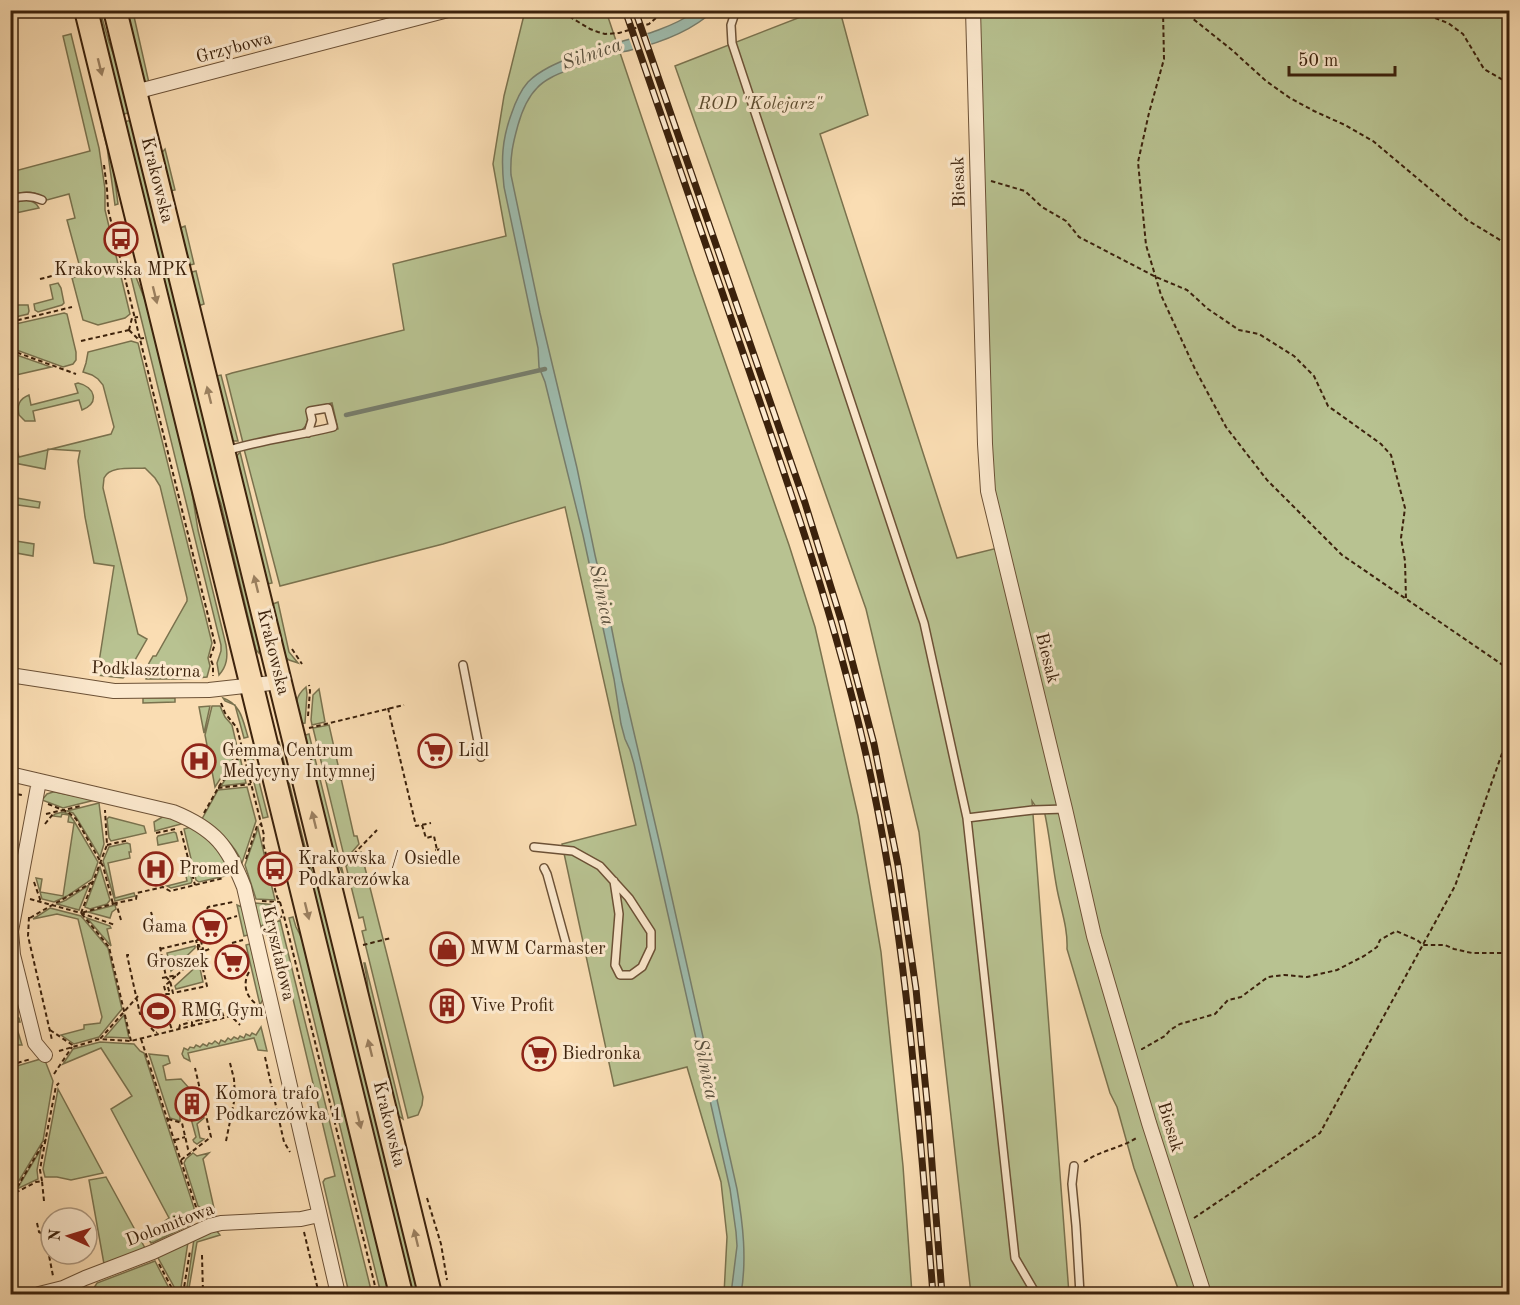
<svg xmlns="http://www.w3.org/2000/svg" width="1520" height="1305" viewBox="0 0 1520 1305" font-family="'Old Standard TT',serif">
<rect width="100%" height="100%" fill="#faddb3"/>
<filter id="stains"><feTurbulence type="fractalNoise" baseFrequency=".00333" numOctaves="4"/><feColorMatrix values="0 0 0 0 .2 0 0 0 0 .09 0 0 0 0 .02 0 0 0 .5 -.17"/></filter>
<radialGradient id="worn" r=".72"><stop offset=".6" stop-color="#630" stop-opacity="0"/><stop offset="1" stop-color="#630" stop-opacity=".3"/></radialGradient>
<path fill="#b8c291" stroke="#7a724e" stroke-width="1.5" d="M95,11H100L109,42L121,75L131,112L121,115Z
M523,11H606L694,273L789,545L815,627L858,816L881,952L903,1166L912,1294H724L727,1237L721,1182L687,1067L614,1086L562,844L636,825L565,507L443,544L280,586L244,449L338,429L332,403L307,409C308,417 309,424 302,430L243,443L226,375L232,373L404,330L393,264L506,236L493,164L504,96L524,15Z
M816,11H840L868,115L820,134L957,558L998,548L992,490L979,11H1509V1294H1210L1142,1081L1057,790L1198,1294H1180L1134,1168L1117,1107L1110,1093L1067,949C1068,928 1061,910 1057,889C1052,863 1050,836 1044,810H1038L1032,801L1069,1294H971L919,832L866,609L675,66Z
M133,12L149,83L142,80L127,13Z
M71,34L99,148L105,189V210L130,314L125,318L98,325L83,320L72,278L82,275L67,220L75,218L69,194L47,200C35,190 25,191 11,195V172L90,151L63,36Z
M133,120L260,644L259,653L256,650L221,504L206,460L122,122Z
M102,127H105L111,151L118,204L115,205L107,147Z
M165,149L175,190L170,191L160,155Z
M24,200C31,200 36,202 39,208L11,214V204Z
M185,226L194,264L186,266L180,228Z
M196,271L204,304L198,306L188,273Z
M134,272L152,318L189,474L198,530L226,645C228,657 227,666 219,675L217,663L221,651V645L130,273Z
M58,283L61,288L64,303L62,305L38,312L35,310L34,304L53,299L50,285Z
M18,305H28L29,311L28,314L11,318V307Z
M64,313L67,314L76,352V360L73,364L63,367L11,348V325Z
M131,341L138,343L212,643L208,658L210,666L207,677L186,679H146C144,670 149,663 153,656H156L187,601V598L160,486L155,478L145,468C134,469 110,465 104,478C104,479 103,487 103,488L138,634L147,639L127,674L123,678L97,675L114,566L94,563L85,517L78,461L80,451L48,449L45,469L14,463L12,474H11V448L16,447L19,457L111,434L114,427L103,385L98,379L92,375L83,372L86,363L88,352Z
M11,353L51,367L16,375L11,378Z
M221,375L238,441H233L230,438L216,376Z
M78,383C95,387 100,403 82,410L79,400L33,411L35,421H25L19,415C17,405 19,399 29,395L31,405L78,393L75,384Z
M240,452L272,583L267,584L235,458Z
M11,497L40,502L39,508L11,504Z
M10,540L34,544L33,556L11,552Z
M278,602L289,652L298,663L289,660L284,656L270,607L273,604Z
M306,687L307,694L305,723L299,724C297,708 292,699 306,687Z
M319,689L325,722L312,725L311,720L313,695Z
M143,698H175V702L143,703Z
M223,698C241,704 243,721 248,737L244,738L235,705L225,701Z
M210,706L204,733L199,707Z
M212,706H220L225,717L232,725L238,751L215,787L205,735Z
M329,725L354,836H357L359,844L345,860L313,728Z
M309,734L344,877L327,838L302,736Z
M279,742L309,863L326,909L421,1294H410L274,744Z
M251,750L268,817L263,818L246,751Z
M240,757L246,783L221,786Z
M247,787L256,821L242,863C235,844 218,831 202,819L218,790Z
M53,792H55L95,800L63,808L42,800L47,794Z
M99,803L104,844L100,857L76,817L73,813L67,811Z
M63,812L69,814L74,821L98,862L92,879L67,896L54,902L42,899L36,878L42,879L40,892L63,896L74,823L68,822L69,815L62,814L61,817L53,816L55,814Z
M164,816L185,823L155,831L154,822Z
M109,817L144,826L146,833L111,841L109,838L107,819Z
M191,827C209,839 223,852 230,874L225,876L199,882L196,880L184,829Z
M258,828L275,900L256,899L245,865Z
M174,832L176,833L178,841L158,845L157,838L158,836Z
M127,843L130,844L131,852H129L130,858L108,863L115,898L134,893L135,896L115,901L103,861L109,847Z
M361,852L423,1097L422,1105L418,1115L408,1118L362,931L366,930L363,917L359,918L346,866L357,854Z
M187,860L192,881L191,883L171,888L167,886L187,881L183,861Z
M100,867L110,900L107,904L90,909L85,907Z
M89,885L79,910L57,904L66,900Z
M255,903L277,905L279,915L260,927Z
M115,905L116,909L112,912L110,918L88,912Z
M237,905L242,907L248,935L244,936Z
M50,908L81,916L108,948L122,1009L99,1037L74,1044L61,1035L84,1029V1025L100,1023L102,1017L78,919L57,914L33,919Z
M293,917L296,927L306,946L392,1294H381L289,918Z
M87,918L110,926L111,928L107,929L111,946Z
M280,920L372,1294H355L353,1288L348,1289L323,1182L325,1179L335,1176L284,961L278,962L273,958L266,931L268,928Z
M250,944L263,999L260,1005L246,945Z
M195,946V948L171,971L167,953Z
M364,963H365L403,1119L396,1114L370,1011L367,979Z
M199,964L203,982L176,989L175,986Z
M10,1015L19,1018L20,1022H15L22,1045H11Z
M124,1015L129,1038L105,1037Z
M261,1027L267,1051L258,1050L254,1038L188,1053L190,1061L184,1058L182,1054L184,1048L188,1050L190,1047L194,1048L196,1045L200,1047L203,1044L207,1046L209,1043L212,1044L215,1041L219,1044L221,1040L225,1042L228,1038L231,1040L234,1037L238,1039L240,1036L244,1038L246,1034L250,1036L252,1033L256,1035Z
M100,1042L134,1044L140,1051L144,1053L194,1208L192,1224L154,1242L151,1243L148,1238L165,1229L162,1223L169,1218L111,1109L132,1096L101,1048L63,1064L73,1049Z
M149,1054L168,1056L170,1063L163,1066L166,1080L181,1079L189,1088L192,1100L185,1102L187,1111L201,1107L204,1118L197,1124L200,1138L204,1139L197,1144L194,1142L193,1140L196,1137L190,1115L180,1112V1121L170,1118Z
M44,1058L53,1081L43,1141L14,1189L11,1190L10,1068Z
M58,1089L103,1173L71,1180L57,1177H45L43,1169Z
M41,1149L37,1170L38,1179L17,1189Z
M193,1153L197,1156L209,1153L203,1159L216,1217L198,1206L184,1163L186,1159Z
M106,1177L145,1248L104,1264L89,1180Z
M216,1230L220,1235L197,1242L188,1294H186L194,1239Z
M188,1242L180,1294H178L157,1256Z
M155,1261L172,1294H90L97,1283Z"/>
<path fill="#9ebcae" stroke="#777e6d" stroke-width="1.5" d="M696,11H713C692,31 659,43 631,50C625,52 618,52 612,53C599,57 586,63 573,68C561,73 546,78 537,88C527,98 522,111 518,125C513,143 510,156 511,175L540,313L577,468L595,555L611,625L622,681L661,849L737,1189C743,1224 747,1259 741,1294H731L737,1246L736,1232L730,1189L634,764L630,750L625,739L621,724L614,679L583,535L545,382L539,367L538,348L504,187C501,160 502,140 511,115C515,103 520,91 528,82C540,70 557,63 572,57C613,41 660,36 696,11Z"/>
<path fill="#faddb3" d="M646,30L652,46L634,52L628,36Z"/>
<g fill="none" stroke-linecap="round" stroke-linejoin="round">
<path stroke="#777e6d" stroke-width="4.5" d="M346,415L545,369"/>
<defs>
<path id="service" d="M736,10L731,25L732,43L924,623L967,818
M10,199C22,196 31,195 42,200
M226,451C261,440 297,436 333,427L328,408L310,411L312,420L308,433
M463,665L481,757
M534,847L573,851L600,866L629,898L651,932V948L642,967L631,975H620L615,965L619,914L614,881
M544,868L547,874L567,947
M1074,1166L1072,1184L1076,1226L1080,1294
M1036,1294L1015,1258L967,818L1033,810L1065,809"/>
<path id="minor" d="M973,10L985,444L988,491L1065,809L1094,936L1149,1123L1204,1294
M135,92L448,10
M10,675L114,691L209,690L280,682
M10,774L173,812C215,829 228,846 244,887L338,1294
M39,781L11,931L13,955L35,1043L45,1055
M39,1294L63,1288L85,1278L153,1252L209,1226L221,1223L301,1219L319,1215"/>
<path id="primary" d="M86,10L401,1294
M115,10L430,1294"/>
</defs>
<use href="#service" stroke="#6c5136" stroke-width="10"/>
<use href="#minor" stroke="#6c5136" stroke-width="16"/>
<use href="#primary" stroke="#3c220c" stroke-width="26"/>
<path stroke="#3c220c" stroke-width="2" stroke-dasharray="4.5 3" stroke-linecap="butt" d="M556,10L562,12L590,29L598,32L605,34L619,33L649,24L665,10
M1163,10L1164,59L1149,113L1138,162L1146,245L1161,295L1195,369L1226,427L1267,480L1342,555L1510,670
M1182,10L1232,50L1266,81L1290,98L1314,111L1345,125L1373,141L1467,220L1510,246
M1414,10L1448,23L1463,34L1484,69L1505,81H1510
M104,165L107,189L108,209L215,644L210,658L213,665V676
M991,181L1025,191L1042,207L1066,221L1079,237L1156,277L1187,290L1208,309L1239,330L1259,334L1294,356L1314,376L1328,406L1381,444L1391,455L1405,508L1401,538L1405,561L1406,599
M40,279L64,273
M10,322L72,307
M129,330L138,339L144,338
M129,330L132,318L138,317
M81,341L129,330
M10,350L76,374
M10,374L18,390
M292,649L302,664
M221,703L225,713L237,728L264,835L263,843L277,897L280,902L284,916L377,1294
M388,708L416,826L431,823
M308,716L310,691L309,685
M309,728L404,705
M218,788L251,784
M10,793L22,795
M48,804L68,812L76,819L103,866L113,904
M204,813L218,788L240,755L244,754
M46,814L81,806
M10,823L17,794
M45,824L53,814V813
M422,825L426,838L434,836L437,850H435
M10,828L11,832
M181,831L195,885
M156,833L175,829
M107,845L129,840
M437,850L443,848L445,857
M246,859L257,826L261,824
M343,865L377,830
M34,882L40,899V902
M30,899L81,913L115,925
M262,901L280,902
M116,903L81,913L109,947L131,1041
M207,909L208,907L233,902
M151,912L154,922
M81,913L107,845L105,810
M29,917L28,936L52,1040
M30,918C51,905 72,895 92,882
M227,919L237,916
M121,920L116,903L136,899L137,893L163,887L170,891L224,878
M266,927L280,917L284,916
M232,943L243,940
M363,945L391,938
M160,947L166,977L170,981L173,993L207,986L196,940
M160,949L210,937
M129,955H127L140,1014H143
M236,960L247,957
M249,972C242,984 246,998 258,1005
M162,978L177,975L202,952L212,948
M164,986L166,994H170L167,984L177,975
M138,996L100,1039L131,1041L231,1016L240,1025
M222,1012L224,1018
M170,1024L172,1030
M192,1026V1022L200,1020V1017L202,1020L209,1018L211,1021
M151,1028L156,1033L157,1032
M179,1029L180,1025L188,1023V1020
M50,1030L74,1046
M141,1039L196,1207L195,1216
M1142,1050V1049L1165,1036L1170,1030L1180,1024L1215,1014L1228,1000L1241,997L1268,977L1284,975L1307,977L1337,970L1364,956L1377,947L1380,940L1396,931L1417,940L1423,945H1445L1454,949L1472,953H1510
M59,1051L100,1039
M265,1057L284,1142L290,1152
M10,1065L31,1059
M54,1074L72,1047
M168,1119L182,1123L188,1149L191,1152
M175,1140L185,1137
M226,1141L235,1097L234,1079L230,1063
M181,1160L211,1137L195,1068
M1084,1162C1101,1150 1122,1148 1138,1137
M42,1181L40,1170L42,1158L56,1086L59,1083
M427,1198L441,1244L447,1280
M44,1201L42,1181L36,1182L13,1194L46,1139
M1194,1218L1320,1133L1455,886L1510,731
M37,1223L39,1232L45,1235L53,1276
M304,1232L319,1294
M202,1255L203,1294
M159,1264L175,1294
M183,1294L190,1251"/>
<use href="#service" stroke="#fce9ce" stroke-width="7"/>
<use href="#minor" stroke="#fce9ce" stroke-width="14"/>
<use href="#primary" stroke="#faddb3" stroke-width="22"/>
<defs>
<path id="rail" d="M625,10C667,132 709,254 751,376C793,498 835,620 864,746C906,926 918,1110 933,1294
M635,10L805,503L842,623L874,744L898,865L916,989L928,1112L942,1294"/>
</defs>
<use href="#rail" stroke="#3c220c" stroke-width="7"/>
<use href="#rail" stroke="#fce9ce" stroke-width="4.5" stroke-dasharray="14" stroke-linecap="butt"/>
<path stroke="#3c220c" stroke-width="2" stroke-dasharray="4.5 3" stroke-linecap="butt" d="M197,945H199L200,950L203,949L200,937"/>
</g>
<defs><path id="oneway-solid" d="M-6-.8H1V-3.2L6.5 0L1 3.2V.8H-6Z" transform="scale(1.5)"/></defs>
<g fill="#9b8060">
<use href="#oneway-solid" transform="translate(100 67) rotate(76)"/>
<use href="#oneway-solid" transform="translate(155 295) rotate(76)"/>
<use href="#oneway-solid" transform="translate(209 395) rotate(-104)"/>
<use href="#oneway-solid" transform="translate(256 584) rotate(-104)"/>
<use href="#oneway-solid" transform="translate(314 820) rotate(-104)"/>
<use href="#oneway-solid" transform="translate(307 911) rotate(76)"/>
<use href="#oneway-solid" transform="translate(370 1048) rotate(-104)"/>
<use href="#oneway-solid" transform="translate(359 1120) rotate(76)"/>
<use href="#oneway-solid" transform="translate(416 1238) rotate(-104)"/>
</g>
<defs>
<symbol id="bus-ring" viewBox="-11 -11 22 22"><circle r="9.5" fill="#fce9ce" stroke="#8f2418" stroke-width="1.5"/><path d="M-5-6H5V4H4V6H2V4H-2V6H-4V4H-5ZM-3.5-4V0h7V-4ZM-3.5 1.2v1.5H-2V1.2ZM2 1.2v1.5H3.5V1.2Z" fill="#8f2418"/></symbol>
<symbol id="supermarket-ring" viewBox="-11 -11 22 22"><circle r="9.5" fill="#fce9ce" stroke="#8f2418" stroke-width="1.5"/><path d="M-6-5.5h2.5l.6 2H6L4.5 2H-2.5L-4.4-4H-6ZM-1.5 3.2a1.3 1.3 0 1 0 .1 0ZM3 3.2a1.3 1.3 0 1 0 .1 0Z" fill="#8f2418"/></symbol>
<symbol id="hospital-ring" viewBox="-11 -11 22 22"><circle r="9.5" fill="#fce9ce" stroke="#8f2418" stroke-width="1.5"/><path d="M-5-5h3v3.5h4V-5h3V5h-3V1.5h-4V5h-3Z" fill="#8f2418"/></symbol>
<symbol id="shop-ring" viewBox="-11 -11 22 22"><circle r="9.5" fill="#fce9ce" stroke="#8f2418" stroke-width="1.5"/><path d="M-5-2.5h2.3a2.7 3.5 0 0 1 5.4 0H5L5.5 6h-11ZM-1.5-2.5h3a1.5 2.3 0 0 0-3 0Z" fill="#8f2418"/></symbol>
<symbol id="building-ring" viewBox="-11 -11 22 22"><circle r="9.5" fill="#fce9ce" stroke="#8f2418" stroke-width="1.5"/><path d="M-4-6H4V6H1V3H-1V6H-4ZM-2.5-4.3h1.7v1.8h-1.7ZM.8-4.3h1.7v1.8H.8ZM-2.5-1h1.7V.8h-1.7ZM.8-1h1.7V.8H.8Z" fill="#8f2418"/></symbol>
<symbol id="stadium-ring" viewBox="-11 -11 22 22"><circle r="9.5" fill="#fce9ce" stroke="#8f2418" stroke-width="1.5"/><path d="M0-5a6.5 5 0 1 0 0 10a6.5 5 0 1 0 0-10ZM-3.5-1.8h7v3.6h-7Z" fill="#8f2418"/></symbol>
</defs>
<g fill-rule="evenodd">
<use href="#bus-ring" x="102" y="220" width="38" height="38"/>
<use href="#supermarket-ring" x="416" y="732" width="38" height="38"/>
<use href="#hospital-ring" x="180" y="742" width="38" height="38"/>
<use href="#hospital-ring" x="137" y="850" width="38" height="38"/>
<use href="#bus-ring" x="256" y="850" width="38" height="38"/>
<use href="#supermarket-ring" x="191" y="908" width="38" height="38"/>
<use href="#shop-ring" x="428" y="930" width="38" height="38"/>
<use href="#supermarket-ring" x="213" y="943" width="38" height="38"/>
<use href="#building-ring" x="428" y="987" width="38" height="38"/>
<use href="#stadium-ring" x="139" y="992" width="38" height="38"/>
<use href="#supermarket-ring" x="520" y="1035" width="38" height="38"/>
<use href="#building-ring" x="173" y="1085" width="38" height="38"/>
</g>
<g text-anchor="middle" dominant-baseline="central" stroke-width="6" stroke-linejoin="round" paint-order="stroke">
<g font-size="18" fill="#3c220c" stroke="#fce9ce">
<text transform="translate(234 48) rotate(-15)">Grzybowa</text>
<text transform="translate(157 180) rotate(76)">Krakowska</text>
<text transform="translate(959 182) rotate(-92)">Biesak</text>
<text transform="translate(273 652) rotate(76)">Krakowska</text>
<text transform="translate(1047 658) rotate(76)">Biesak</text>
<text transform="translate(146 670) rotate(2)">Podklasztorna</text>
<text transform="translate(278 953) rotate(77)">Kryształowa</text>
<text transform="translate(389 1124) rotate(76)">Krakowska</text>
<text transform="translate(1170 1127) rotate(73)">Biesak</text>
<text transform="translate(170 1225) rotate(-21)">Dolomitowa</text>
</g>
<g font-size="18" font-style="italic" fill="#5b4a2d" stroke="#fce9ce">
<text x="760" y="104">ROD "Kolejarz"</text>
</g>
<g font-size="18" fill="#3c220c" stroke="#fce9ce" text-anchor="start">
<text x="121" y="270" text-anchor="middle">Krakowska MPK</text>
<text x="222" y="751">Gemma Centrum<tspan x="222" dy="21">Medycyny Intymnej</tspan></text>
<text x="458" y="751">Lidl</text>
<text x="298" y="859">Krakowska / Osiedle<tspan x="298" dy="21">Podkarczówka</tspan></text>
<text x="179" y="869">Promed</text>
<text x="187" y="927" text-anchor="end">Gama</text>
<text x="470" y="949">MWM Carmaster</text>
<text x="209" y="962" text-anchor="end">Groszek</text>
<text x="470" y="1006">Vive Profit</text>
<text x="181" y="1011">RMG Gym</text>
<text x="562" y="1054">Biedronka</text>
<text x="215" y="1094">Komora trafo<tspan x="215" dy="21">Podkarczówka 1</tspan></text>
</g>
<g font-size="20" font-style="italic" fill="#59503d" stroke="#fce9ce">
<text transform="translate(592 55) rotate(-19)">Silnica</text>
<text transform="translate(601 595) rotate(78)">Silnica</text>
<text transform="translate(705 1069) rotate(78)">Silnica</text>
</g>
</g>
<rect width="1520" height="1305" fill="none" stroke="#faddb3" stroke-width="36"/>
<rect x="12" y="12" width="1496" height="1281" fill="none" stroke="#3c220c" stroke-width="3"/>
<rect x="18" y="18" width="1484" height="1269" fill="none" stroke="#3c220c" stroke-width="1.5"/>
<g transform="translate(69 1236) rotate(274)"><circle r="28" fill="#fce9ce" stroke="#af9980" stroke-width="1.5"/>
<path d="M0-4.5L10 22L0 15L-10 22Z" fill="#8f2418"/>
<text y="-9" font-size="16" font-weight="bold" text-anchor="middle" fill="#3c220c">N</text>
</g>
<path d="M1289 66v9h106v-9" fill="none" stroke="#3c220c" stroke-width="3"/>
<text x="1298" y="66" font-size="18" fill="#3c220c" stroke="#fce9ce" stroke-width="4.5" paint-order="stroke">50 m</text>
<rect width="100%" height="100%" filter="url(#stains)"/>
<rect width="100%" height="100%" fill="url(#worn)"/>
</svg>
